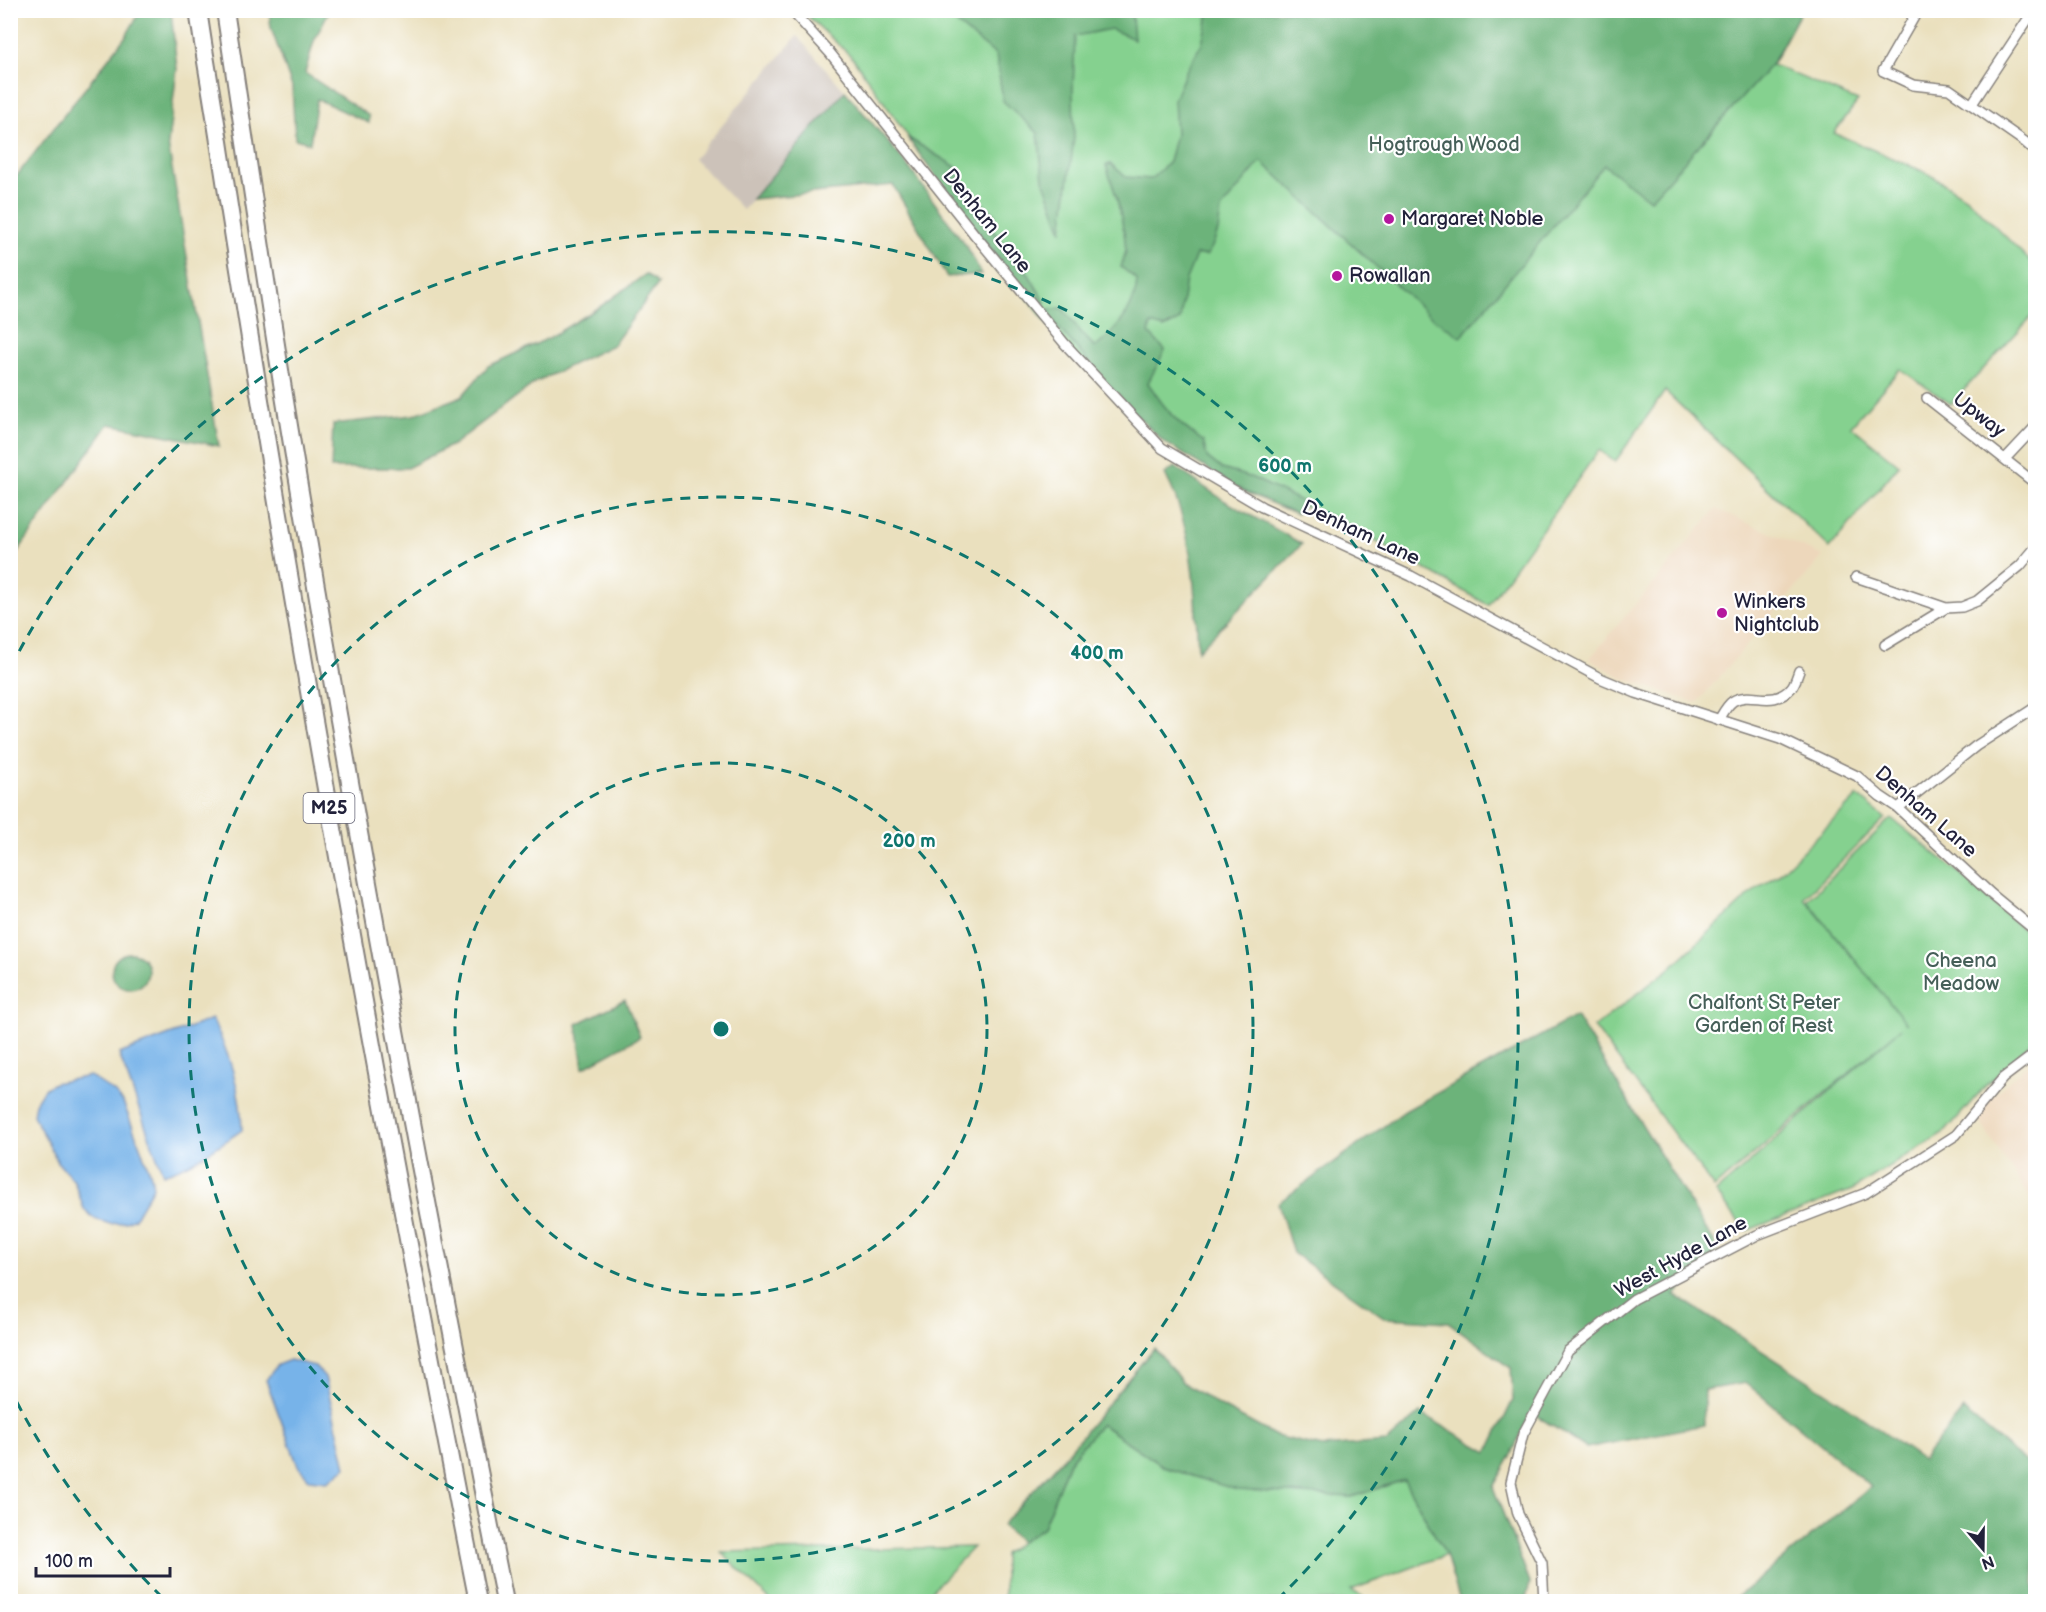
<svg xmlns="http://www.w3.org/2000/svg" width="2046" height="1612" viewBox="0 0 2046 1612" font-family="'Balsamiq Sans',sans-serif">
<rect width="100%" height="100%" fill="#fff"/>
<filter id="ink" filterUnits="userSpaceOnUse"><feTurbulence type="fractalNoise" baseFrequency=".0167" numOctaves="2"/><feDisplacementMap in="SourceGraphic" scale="12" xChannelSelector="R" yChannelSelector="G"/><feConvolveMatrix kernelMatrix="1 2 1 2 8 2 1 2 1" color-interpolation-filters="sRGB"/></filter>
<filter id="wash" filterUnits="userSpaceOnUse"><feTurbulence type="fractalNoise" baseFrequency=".008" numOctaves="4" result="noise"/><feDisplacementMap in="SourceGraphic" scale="24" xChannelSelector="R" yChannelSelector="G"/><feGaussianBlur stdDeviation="1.35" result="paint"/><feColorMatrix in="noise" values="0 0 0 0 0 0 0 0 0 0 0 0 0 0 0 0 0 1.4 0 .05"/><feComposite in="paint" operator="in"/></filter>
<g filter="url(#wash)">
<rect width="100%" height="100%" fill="#eae0be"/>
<path fill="#edd7bb" d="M1716,509L1823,556L1697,703L1624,679L1589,659Z
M2035,1057V1195L2030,1198L1977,1117L1980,1114L1978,1110Z"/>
<path fill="#ccc2b9" d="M797,36L845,91L743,210L694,159Z"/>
<path fill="#85d18f" stroke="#547a65" stroke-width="1.5" d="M802,11H1801L1772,65L1858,101L1834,133L1929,174L1967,198L2035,266V313L1951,404L1900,369L1851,426L1899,465L1830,548L1665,391L1615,462L1599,450L1488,605L1339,520L1219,472L1166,441L1124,354L1079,364L974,230L852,57Z
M1858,796L1885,818L1804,898L1907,1024L1807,901L1891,818L1964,877L2035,940V1039L1987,1084L1946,1131L1852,1190L1746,1231L1716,1192L1901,1028L1714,1188L1594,1027L1668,970L1755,890L1778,875Z
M1100,1424L1166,1468L1351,1497L1404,1480L1446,1555L1351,1590L1369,1601L1002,1602L1004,1599V1554L1043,1527L1069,1462Z
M973,1547L921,1602L771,1601L721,1552Z"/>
<path fill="#6cb37a" stroke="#476a5a" stroke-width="1.5" d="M141,10L171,11L177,69L168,144L219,446L109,424L11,561V183L126,36Z
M269,11H329L314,41L305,73L369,116V123L317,99L310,143L295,139L292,87L271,28Z
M941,11H1134L1132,17L1134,39L1111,29L1075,36L1073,91L1074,138L1062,231L1043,179L1038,133L1003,101L996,55Z
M1209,11H1801L1771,65L1650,200L1604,165L1461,337L1430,316L1261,161L1221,209L1218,231L1212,247L1207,255H1196L1186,279L1180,320L1164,328L1151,324L1149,333L1165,350L1148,383C1166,410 1176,423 1203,441L1207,457L1222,469L1253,478L1305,503L1297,514L1243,491L1164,442L1126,405L1045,312L1050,309L1062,308C1072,320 1085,340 1096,347C1117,330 1136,308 1137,280L1121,267L1126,251L1124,231L1117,199L1106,165L1111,164L1126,177L1151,179L1169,162L1176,134L1174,100L1186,71L1202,43Z
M845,91L904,161L967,247L981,274L947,277L893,185L752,199Z
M907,137L956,167L959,183L995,214L993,230L1009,251L1025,268L1045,302L1037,306L959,209Z
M646,274L658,284L613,345L536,382L454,444L407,468H331L333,424L413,415L462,396L488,366L549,338L598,308Z
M1175,467L1225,501L1302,544L1198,651C1195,591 1194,529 1165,474Z
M112 971a18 18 0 1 1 36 0a18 18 0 1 1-36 0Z
M625,1000L640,1037L583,1068L577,1024Z
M1576,1016L1718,1249L1675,1295L1838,1400L1922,1460L1963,1410L2035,1470V1601H1732L1871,1487L1746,1383L1704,1390V1425L1586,1448L1531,1412L1510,1458L1493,1487L1530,1583L1525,1601H1460L1446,1555L1404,1480L1351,1497L1237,1490L1166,1468L1101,1424L1069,1462L1043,1527L1021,1542L1002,1525L1064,1457L1154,1348L1183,1383L1222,1407L1276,1436L1322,1447L1387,1442L1420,1413L1488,1452L1513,1400L1511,1368L1448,1322L1385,1318L1293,1253L1278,1203L1405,1111Z"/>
<path fill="#77b3e9" stroke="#4c6a92" stroke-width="1.5" d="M212,1019C230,1054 241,1090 242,1130C217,1147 192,1165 163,1174L119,1054Z
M90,1076L114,1092L123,1102L151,1175L153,1187L135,1218L126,1222L110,1224L95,1219L84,1209L74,1181L59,1164L33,1115L35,1103L44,1089L54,1083Z
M290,1360L315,1366L325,1377L346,1467L328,1481L309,1479L298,1466L266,1380L277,1365Z"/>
</g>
<g filter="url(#ink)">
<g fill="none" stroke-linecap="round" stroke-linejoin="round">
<defs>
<path id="street" d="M791,10L830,53L975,235L1065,344L1162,448L1262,507L1411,576L1600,678L1636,693L1780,739L1857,776L1880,796L1898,808L1991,894L2036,931
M1918,10L1883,71L1913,85L1949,89L2025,142L2036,152
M1972,104L2034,10
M1927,398L2036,484
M2005,459L2036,426
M1856,577L1946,608
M1885,645L1946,608L1962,607L1977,601L2020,566L2036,547
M1719,720C1723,713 1727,705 1733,701C1751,690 1773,709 1791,688C1795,684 1797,676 1799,671
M1898,808L1976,746L2036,707
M1544,1602L1542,1563L1518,1514L1511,1482L1523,1434L1568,1351L1634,1299L1757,1235L1866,1193L1956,1135L2003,1078L2036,1053"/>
<path id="highway" d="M198,10C205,59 214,107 221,155C296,639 383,1121 478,1602
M225,10C247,155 268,300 292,444C356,831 428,1217 505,1602"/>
</defs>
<use href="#street" stroke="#86817c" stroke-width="12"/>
<use href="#highway" stroke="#86817c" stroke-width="20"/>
<use href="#street" stroke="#fff" stroke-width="9"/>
<use href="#highway" stroke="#fff" stroke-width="16"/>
</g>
</g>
<g fill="none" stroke="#0f766e" stroke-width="3" stroke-dasharray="10 8">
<circle cx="721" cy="1029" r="266"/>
<circle cx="721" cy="1029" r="532"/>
<path d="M162 1597A797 797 0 0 1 11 1391M11 667A797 797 0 1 1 1280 1597"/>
</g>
<g fill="#b5179e" stroke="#fff" stroke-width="2">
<circle cx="1389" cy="219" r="6"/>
<circle cx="1337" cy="276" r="6"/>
<circle cx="1722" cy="613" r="6"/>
</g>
<g text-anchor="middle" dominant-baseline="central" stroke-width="4.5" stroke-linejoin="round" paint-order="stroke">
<rect fill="#fff" stroke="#646476" stroke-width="1.5" x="303.5" y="793" width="51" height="30" rx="4.5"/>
<g font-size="18" font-weight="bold" fill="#22223b">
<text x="329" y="808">M25</text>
</g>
<g font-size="20" fill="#455f58" stroke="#fff">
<text x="1444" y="145">Hogtrough Wood</text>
<text x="1961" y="961">Cheena<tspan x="1961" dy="23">Meadow</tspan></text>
<text x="1764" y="1003">Chalfont St Peter<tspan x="1764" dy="23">Garden of Rest</tspan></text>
</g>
<g font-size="20" fill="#22223b" stroke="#fff" text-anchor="start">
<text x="1401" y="219">Margaret Noble</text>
<text x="1349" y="276">Rowallan</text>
<text x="1734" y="602">Winkers<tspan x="1734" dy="23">Nightclub</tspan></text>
</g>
<g font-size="20" fill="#22223b" stroke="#fff">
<text transform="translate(987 221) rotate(51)">Denham Lane</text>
<text transform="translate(1979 415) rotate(38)">Upway</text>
<text transform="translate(1361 533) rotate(25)">Denham Lane</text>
<text transform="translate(1926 812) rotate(41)">Denham Lane</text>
<text transform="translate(1681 1257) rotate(-29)">West Hyde Lane</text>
</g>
</g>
<circle cx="721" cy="1029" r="9" fill="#0f766e" stroke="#fff" stroke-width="3"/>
<g font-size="18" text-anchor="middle" font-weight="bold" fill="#0f766e" stroke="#fff" stroke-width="4.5" stroke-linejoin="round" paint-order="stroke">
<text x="1285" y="472">600 m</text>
<text x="1097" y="659">400 m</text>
<text x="909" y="847">200 m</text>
</g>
<rect width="2046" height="1612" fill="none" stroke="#fff" stroke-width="36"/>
<g transform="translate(1983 1549) rotate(160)" stroke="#ffffff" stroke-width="4.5" paint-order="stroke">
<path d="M0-4.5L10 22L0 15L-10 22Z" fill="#22223b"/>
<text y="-9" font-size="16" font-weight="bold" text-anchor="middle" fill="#22223b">N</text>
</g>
<path d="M36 1567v9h134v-9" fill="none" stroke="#22223b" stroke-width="3"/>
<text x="45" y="1567" font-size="18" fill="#22223b" stroke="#ffffff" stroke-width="4.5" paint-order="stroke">100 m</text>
</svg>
